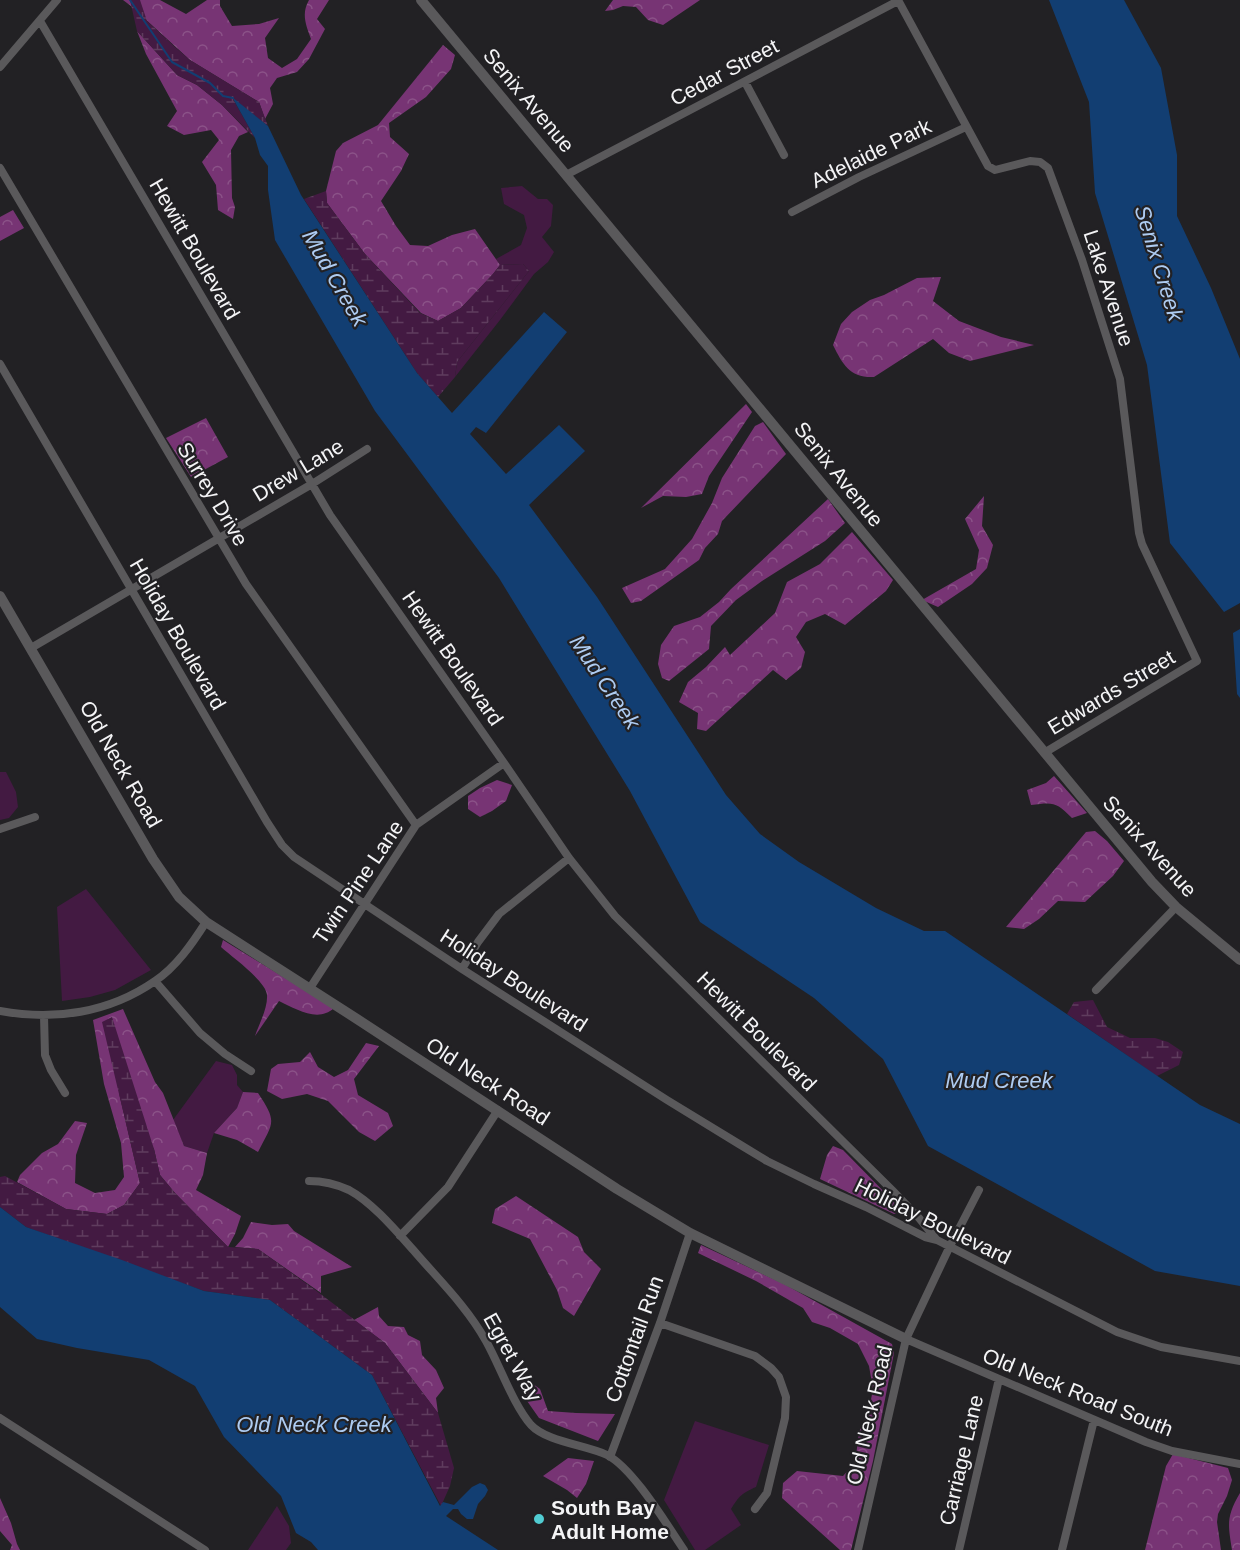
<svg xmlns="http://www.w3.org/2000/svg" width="1240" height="1550" viewBox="0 0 1240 1550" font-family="Arial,sans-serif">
<defs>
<pattern id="forest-crowns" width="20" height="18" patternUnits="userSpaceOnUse" patternTransform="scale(1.5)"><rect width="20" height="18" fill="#773474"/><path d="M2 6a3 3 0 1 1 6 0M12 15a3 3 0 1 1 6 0" fill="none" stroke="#8b5288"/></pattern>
<pattern id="wetland-marsh" width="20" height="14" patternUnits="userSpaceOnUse" patternTransform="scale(1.5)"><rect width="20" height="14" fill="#431a42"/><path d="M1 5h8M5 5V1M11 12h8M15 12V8" fill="none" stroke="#5f3c5e"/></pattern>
</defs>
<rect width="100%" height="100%" fill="#222124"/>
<path fill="#431a42" d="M522,186L538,199H547L553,205L551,226L542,237L554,252L548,262L534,274L500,320L455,377L457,362L529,271L523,264L500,265L496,259L521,245L527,228L524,215L504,204L501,188Z
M0,772H6L16,792L18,807L9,818L0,820Z
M86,889L151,970L115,990L90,997L62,1001L57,907Z
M216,1061L232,1065L237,1075V1085L243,1092L237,1108L214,1133L207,1153L184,1146L173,1120Z
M695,1421L769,1445L756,1487C742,1493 739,1496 731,1509L741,1525L705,1550H695L664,1500Z
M277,1506L289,1526L291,1543L286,1550H248Z"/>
<path fill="url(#forest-crowns)" d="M123,0H160L186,14L207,0H220V6L232,26L259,24L279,18L265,38L268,58L282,68L297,59L311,39C306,25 301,14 309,0H329L317,19L325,29L309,59L297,72L277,78L270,88L273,104L265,119L259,102L190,60L131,6Z
M613,0H700L663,25L648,20L636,7L623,6L613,10L605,11Z
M137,31L177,75L197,85L222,105L248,132L239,136L231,150L232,198L235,207L233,219L218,210L216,185L202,162L219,140L211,130L184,135L167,126L177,111L146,54Z
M443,45L455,55L451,69L426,97L389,123L390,137L409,154L401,171L381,201L396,226L410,245L428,246L452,235L475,229L500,265L493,274L461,308L438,321L421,313L365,254L327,203L326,191L336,151L343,143L378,125Z
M13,210L24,228L0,241V217Z
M941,277L933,301L959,321L1001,337L1034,345L970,361L949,353L933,339L874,377C850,378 843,365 833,345L841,324L852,312L870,300L884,295L917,278Z
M746,404L752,412L709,476L702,494L686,497L663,496L641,508Z
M206,418L228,457L191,477L166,438Z
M763,422L786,454L722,521L718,534L705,548L699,560L641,601L631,603L622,588L665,569L692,539L712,503L722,478L755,426Z
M984,496L982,526L993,545L987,568L972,584L938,607L922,600L976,569L979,550L965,519Z
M828,499L845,523L825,541L762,581L736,600L711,626L709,649L669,681L662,678L658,664L661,645L674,626L700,617L719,602L731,589Z
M852,532L893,580L886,591L845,625L825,614L806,622L796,637L805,652L801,668L786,680L773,670L706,731L697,729L698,713L679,702L688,682L706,667L725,647L730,655L775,613L787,582L820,564Z
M1054,776L1087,813L1072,818C1056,802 1054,802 1031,805L1027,790L1046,783Z
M497,780L512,785L506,801L492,811L480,817L468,809V796L480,788Z
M1095,831L1107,841L1124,861L1113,876L1085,902L1058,901L1039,919L1024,929L1006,927L1086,832Z
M223,940L334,1008C318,1023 296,1009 279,1001L255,1036C259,1024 268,1008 267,995C266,981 232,957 221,947Z
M123,1009L155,1082L163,1093L184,1146L207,1153L203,1175L196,1190L241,1216L235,1234L228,1247L175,1193L160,1175L154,1149L119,1093L140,1183L124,1205L107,1214L66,1209L17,1182L20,1175L42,1153L58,1144L75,1121L87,1123L76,1155L75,1183L95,1193L115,1190L124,1177L121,1143L104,1084L93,1020Z
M366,1043L379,1046L354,1079L358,1095L388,1113L393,1126L375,1141L359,1132L328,1101L307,1094L282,1099L267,1091L271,1069L278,1064L300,1062L310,1052L318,1067L334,1077L348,1070Z
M243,1092L258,1093C278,1123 273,1122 258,1152L237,1140L214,1133L237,1108Z
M833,1146L843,1150L897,1205L898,1212L894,1214L820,1179L827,1155Z
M516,1196L578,1237L584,1252L601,1269L574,1316L563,1308L557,1290L530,1239L492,1223L495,1209Z
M251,1222L272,1225L288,1224L294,1231L352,1267L321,1276V1293L258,1249L235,1247L243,1238Z
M701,1245L784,1284L892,1344L894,1353L873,1461L851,1550H840L782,1498L783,1483L797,1471L843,1476L853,1465L856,1456L859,1432L869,1410L873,1389L869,1366L858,1344L830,1328L812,1322L803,1308L756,1281L698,1253Z
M378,1307L379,1316L388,1326L404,1327L408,1335L420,1341L422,1355L436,1370L444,1388L436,1398L438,1413L385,1343L354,1320Z
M522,1376L540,1389L548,1411L576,1413L615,1414L598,1441L539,1418L525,1398Z
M1173,1454L1228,1468L1232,1480L1227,1496L1218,1514L1217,1522L1221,1550H1145L1166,1466Z
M568,1458L594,1461L586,1484L577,1498L567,1490L543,1476Z
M1240,1493V1550H1232C1228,1524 1226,1517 1240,1493Z
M0,1498L11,1523L17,1544L20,1550H10L12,1545L0,1531Z"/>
<path fill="url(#wetland-marsh)" d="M130,0H140L147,21L175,47L190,60L259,102L268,126L233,99L255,138L222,105L197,85L177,75L137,31Z
M326,191L327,203L365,254L420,313L438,321L461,308L493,274L500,265L523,264L529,271L457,362L455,377L438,397L417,373L304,199Z
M1093,1000L1107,1027L1130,1038H1155L1168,1042L1183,1052L1179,1065L1157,1076L1067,1014L1074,1002Z
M112,1017L154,1149L160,1175L175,1193L228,1247L258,1249L314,1289L385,1343L438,1413L454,1468L450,1486L441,1506L372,1375L270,1300L204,1291L26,1227L0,1207V1177L5,1176L66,1209L107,1214L124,1205L140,1183L102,1022Z"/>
<path fill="#123e72" d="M1049,0H1124L1161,68L1177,155V216L1211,288L1240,359V603L1224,612L1170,543L1147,365L1095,193L1089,102Z
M232,97L268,126L301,195L417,373L452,413L544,312L567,332L486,433L476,427L470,434L506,474L559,425L585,451L529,505L597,597L726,795L760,834L799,862L876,908L924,931H945L1200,1105L1240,1124V1286L1155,1271L928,1146L883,1059L814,998L700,922L630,791L499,578L375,411L275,240L268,190V166L260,155L255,138Z
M1240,629V698L1237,694L1233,633Z
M0,1207L26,1227L122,1260L204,1291L270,1300L372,1375L440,1506L443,1502L454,1505L472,1487L480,1483L485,1485L488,1490L485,1496L478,1504L473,1519H467L461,1514L458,1509H453L446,1516L498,1550H318L311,1542L296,1533L281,1496L224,1437L195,1386L149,1360L77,1348L37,1339L0,1307Z"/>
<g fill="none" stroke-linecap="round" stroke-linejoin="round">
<path stroke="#123e72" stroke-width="2" d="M130,0L172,62L210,83L223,96L233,98"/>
<path stroke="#5a595b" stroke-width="8" d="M898,0L988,166L995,170L1030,161L1040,162L1048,168L1082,260L1120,379L1139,533L1142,544L1197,661L1044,753
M40,21L330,515L504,763L569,858L615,916L892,1190L919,1218L936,1239
M0,67L57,0
M745,82L784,155
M0,168L246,584L416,825
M566,175L898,1
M792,212L859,177L966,127
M0,364L267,822L282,845L294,857L462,969L667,1100L739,1144L767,1161L814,1184L866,1207L925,1237L937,1240L1117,1332L1161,1347L1240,1361
M31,648L312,484L367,449
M0,829L35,817
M462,969L478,942L499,914L569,858
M155,981L200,1033L225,1054L251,1071
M310,988L416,825L504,763
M1096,990L1176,907
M0,1011C54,1021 109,1013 155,981C176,967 192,944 206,922
M44,1016L45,1055L51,1070L65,1093
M309,1181C323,1181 336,1184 349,1190C373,1203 397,1232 415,1252C440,1281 467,1307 486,1341C500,1366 513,1404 531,1425C547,1442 586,1445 607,1455C633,1468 667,1525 684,1550
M400,1236L448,1187L498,1110
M660,1323L755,1356L771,1368L779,1377L786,1397L785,1418L767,1493L755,1509
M906,1339L1146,1442L1172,1451L1240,1464
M0,1418L205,1550
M610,1457L660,1323L690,1233
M858,1550L906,1339L949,1248L979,1190
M959,1550L999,1379
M1062,1550L1094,1420"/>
<path stroke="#5a595b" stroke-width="10" d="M421,0L1152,882L1176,907L1240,960
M0,596L153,859L179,897L206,922L357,1019L617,1189L690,1233L906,1339"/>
</g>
<circle fill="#51ccd2" stroke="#222124" stroke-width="2" cx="539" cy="1519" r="6"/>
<g text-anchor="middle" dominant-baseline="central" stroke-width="4.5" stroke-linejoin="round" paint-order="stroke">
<g font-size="21" fill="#f4f4f6" stroke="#222124">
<text transform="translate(724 72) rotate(-28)">Cedar Street</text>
<text transform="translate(529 100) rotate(50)">Senix Avenue</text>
<text transform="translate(871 153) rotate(-26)">Adelaide Park</text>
<text transform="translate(195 249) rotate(60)">Hewitt Boulevard</text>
<text transform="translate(1109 288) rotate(72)">Lake Avenue</text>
<text transform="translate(298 470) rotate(-31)">Drew Lane</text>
<text transform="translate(839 474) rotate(51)">Senix Avenue</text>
<text transform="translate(213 494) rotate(59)">Surrey Drive</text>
<text transform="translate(178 634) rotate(60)">Holiday Boulevard</text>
<text transform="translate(453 658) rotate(55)">Hewitt Boulevard</text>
<text transform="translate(1111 692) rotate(-31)">Edwards Street</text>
<text transform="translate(121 764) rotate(60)">Old Neck Road</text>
<text transform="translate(1150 846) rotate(48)">Senix Avenue</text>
<text transform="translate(358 882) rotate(-56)">Twin Pine Lane</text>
<text transform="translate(514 980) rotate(33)">Holiday Boulevard</text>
<text transform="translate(757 1031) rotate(45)">Hewitt Boulevard</text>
<text transform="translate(488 1081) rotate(33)">Old Neck Road</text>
<text transform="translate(933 1221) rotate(26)">Holiday Boulevard</text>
<text transform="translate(634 1339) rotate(-70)">Cottontail Run</text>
<text transform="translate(513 1357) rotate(61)">Egret Way</text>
<text transform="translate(1078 1392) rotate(22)">Old Neck Road South</text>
<text transform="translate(869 1415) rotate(-77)">Old Neck Road</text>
<text transform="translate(961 1460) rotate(-77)">Carriage Lane</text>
</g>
<g font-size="21" font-weight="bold" fill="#f4f4f6" stroke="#222124" text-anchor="start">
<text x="551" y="1507">South Bay<tspan x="551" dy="24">Adult Home</tspan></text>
</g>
<g font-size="22" font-style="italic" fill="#aeccf2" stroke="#222124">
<text transform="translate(1159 263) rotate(73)">Senix Creek</text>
<text transform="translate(335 278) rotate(60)">Mud Creek</text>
<text transform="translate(605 682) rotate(56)">Mud Creek</text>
<text x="999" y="1080">Mud Creek</text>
<text x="314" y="1424">Old Neck Creek</text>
</g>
</g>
</svg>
